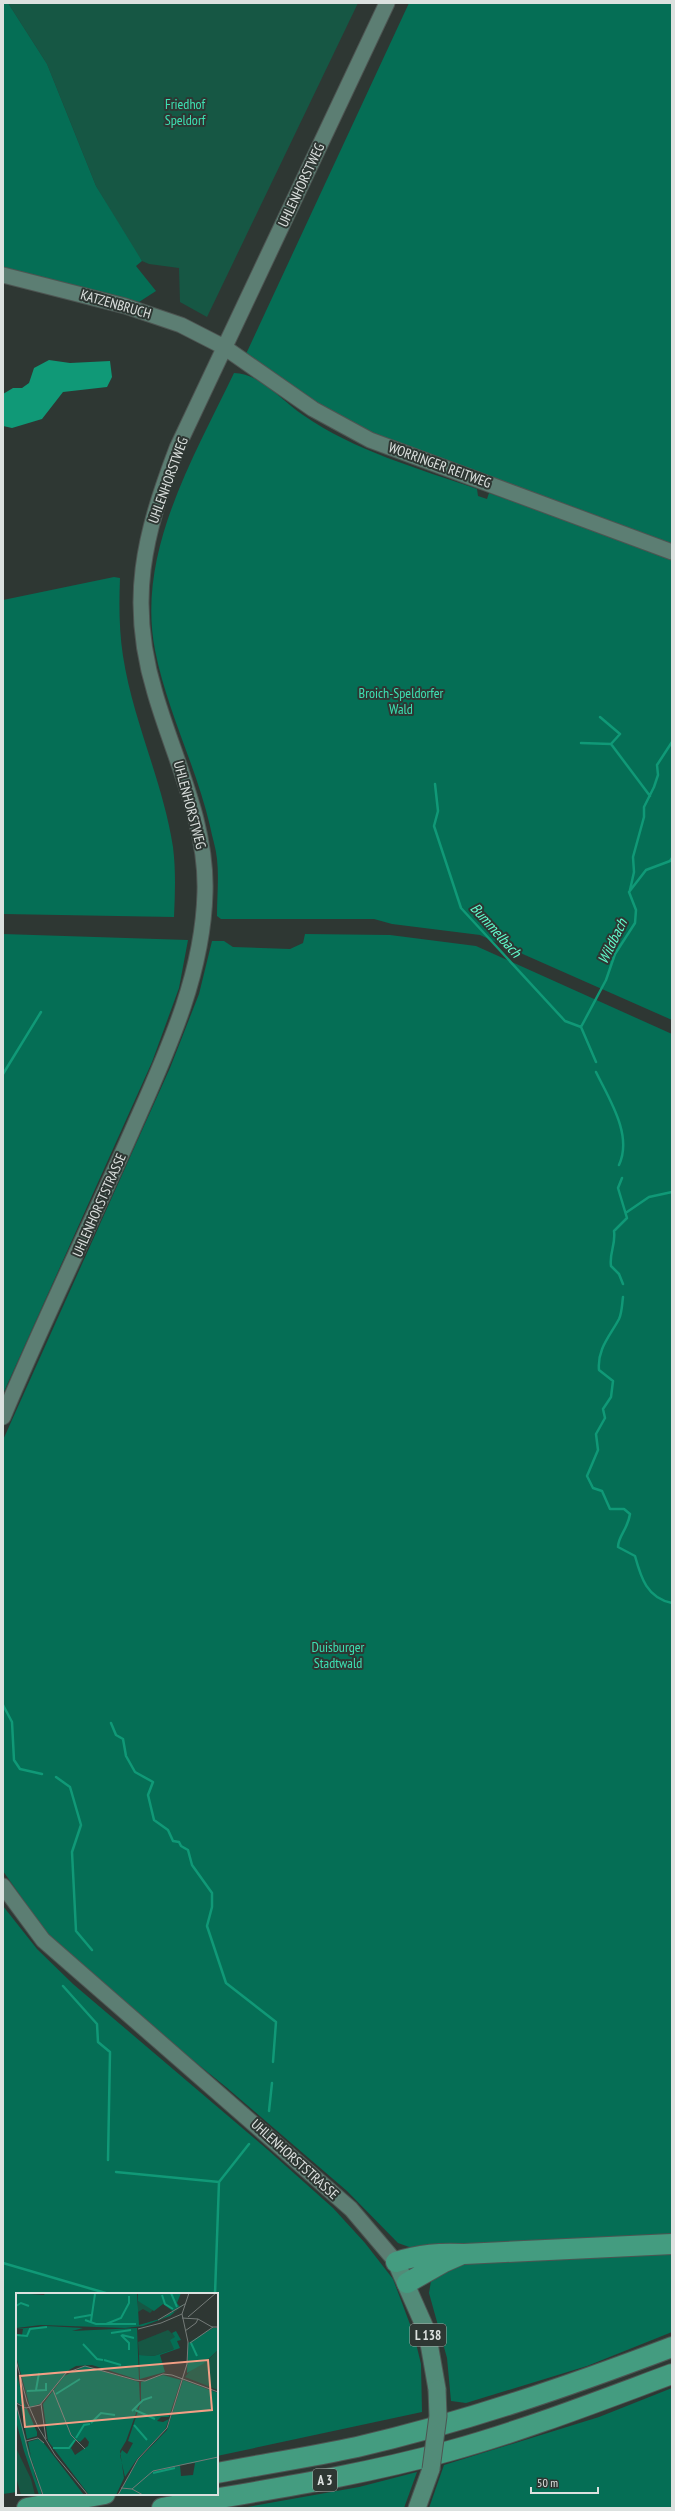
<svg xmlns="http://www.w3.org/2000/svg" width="675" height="2511" viewBox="0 0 675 2511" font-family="'PT Sans Narrow',sans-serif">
<rect width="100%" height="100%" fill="#2e3733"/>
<path fill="#165744" d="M8,3H358L207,317L180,302L179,268L149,264L142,261L134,250L96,186L47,64Z"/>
<path fill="#056e55" d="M3,3H8L47,64L96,186L142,261L136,266L156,291L139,302L3,268Z
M409,3H672V544L363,430L342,420L246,354Z
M234,373C260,373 283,402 303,415C355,451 417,468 477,489L478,496L487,499L489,493L575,523L672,560V1020L480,935L392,924L374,919H221L217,916C217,897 219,877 217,859C216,848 212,837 210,826C196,766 167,711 155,650C136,552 194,457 234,373Z
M114,577L120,578C119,604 119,630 123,656C133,721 163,782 173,847C176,871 175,894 174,917L3,914V600Z
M3,934L188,940L179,988L152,1062L3,1394Z
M305,934L390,935L476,946L672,1034V2237L412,2248L398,2243L347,2191L226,2087L84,1972L48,1935L3,1871V1440L170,1068L199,994L212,941H224L233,947L290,949L303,943Z
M3,1906L37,1949L73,1984L268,2150L333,2208L365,2243L393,2279L414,2335L421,2364L422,2412L217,2456V2294H17V2492L3,2494Z
M672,2253V2332L587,2366L466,2403L451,2401L447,2358L429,2293L431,2281L438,2272L460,2263Z
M672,2388V2508H429L444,2465L599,2417Z
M417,2472L404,2508H242L359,2487Z"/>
<path fill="#109977" d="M49,360L70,363L110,361L112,377L107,387L63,392L42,419L12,428L3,426V394L13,388H22L29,383L34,368Z"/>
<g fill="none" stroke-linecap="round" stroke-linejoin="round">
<path stroke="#109977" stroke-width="2.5" d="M600,717L620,734L611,744
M581,743L611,744L650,796
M435,784L438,811L434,826L461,908L565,1021L581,1027L596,1062
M630,890L634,872L633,857L644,817V807L654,787L658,775L657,765L672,742
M581,1027L606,980L615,954L635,923L636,910L629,892L646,870L670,861L672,858
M596,1072C609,1099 633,1135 619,1165
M3,1074L41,1012
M622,1178L618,1188L627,1218L614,1231C616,1245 609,1253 611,1266L619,1274L623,1284
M627,1212L649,1197L672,1192
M623,1297C622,1304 622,1313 619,1319C610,1336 597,1349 599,1370L613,1381L611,1397L603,1409L605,1418L596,1434L598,1450L587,1476L593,1488L602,1491L610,1509H624L630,1514C628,1529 618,1536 618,1547L635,1556C641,1578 647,1598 672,1603
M3,1705L12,1722L14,1760L20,1769L42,1774
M111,1723L116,1735L123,1739L126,1756L135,1772L153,1782L148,1795L154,1820L168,1830L173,1841L179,1842L181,1846L188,1850L192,1865L212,1893V1907L207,1926L226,1983L276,2022L273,2062
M56,1777L70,1787L81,1825L72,1852L76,1931L92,1950
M63,1986L97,2024L98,2042L110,2052L108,2160
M269,2111L272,2083
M116,2172L219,2182L215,2294
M219,2182L249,2144
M3,2263L109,2294"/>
<defs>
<path id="secondary" d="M3,275L125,306L181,325L224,347L313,409L370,440L672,552
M3,1417C43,1321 90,1226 132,1131C166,1054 203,977 205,892C207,822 174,759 155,693C127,601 144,535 177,448L387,3
M3,1886L43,1940L351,2209L396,2262"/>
<path id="primary" d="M396,2262L427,2332L437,2389
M417,2508L431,2469"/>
<path id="highway" d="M396,2262C420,2254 440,2253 464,2254L672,2244
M407,2283L444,2262L460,2255
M217,2473C264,2464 311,2457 357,2447C465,2422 569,2386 672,2347
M27,2508L105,2494
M162,2508C258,2491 355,2477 449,2451C525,2430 599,2401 672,2374"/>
</defs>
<use href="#secondary" stroke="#4d5552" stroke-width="17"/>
<use href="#primary" stroke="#4d5552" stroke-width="19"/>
<use href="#highway" stroke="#4d5552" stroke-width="22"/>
<use href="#secondary" stroke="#5c7e73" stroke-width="15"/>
<use href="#primary" stroke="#528b78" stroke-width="17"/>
<use href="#highway" stroke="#449c80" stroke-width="20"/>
<defs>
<path id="primary-bridge" d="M431,2469L438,2416L437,2389"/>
</defs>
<use href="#primary-bridge" stroke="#4d5552" stroke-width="19" stroke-linecap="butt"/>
<use href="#primary-bridge" stroke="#528b78" stroke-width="17"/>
</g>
<g text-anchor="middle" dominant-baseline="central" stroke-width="4" stroke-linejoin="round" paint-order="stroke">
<g fill="#2e3733" stroke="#a8aeab" stroke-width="1">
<rect x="410" y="2324" width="36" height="22" rx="3"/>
<rect x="313" y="2469" width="24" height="22" rx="3"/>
</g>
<g font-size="13" font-weight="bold" fill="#dce1df">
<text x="428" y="2335">L 138</text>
<text x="325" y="2480">A 3</text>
</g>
<g font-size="14" fill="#3ce1b2" stroke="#2e3733">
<text x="185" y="104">Friedhof<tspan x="185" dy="16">Speldorf</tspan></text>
<text x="401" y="693">Broich-Speldorfer<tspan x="401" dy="16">Wald</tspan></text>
<text x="338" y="1647">Duisburger<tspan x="338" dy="16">Stadtwald</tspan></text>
</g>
<g font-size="14" fill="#dce1df" stroke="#2e3733">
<text transform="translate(301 185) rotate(-65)">UHLENHORSTWEG</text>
<text transform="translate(116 304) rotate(16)">KATZENBRUCH</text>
<text transform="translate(440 465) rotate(20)">WORRINGER REITWEG</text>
<text transform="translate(168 480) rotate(-70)">UHLENHORSTWEG</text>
<text transform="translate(190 805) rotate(75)">UHLENHORSTWEG</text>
<text transform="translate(99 1205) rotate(-66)">UHLENHORSTSTRASSE</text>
<text transform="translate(295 2159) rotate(42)">UHLENHORSTSTRASSE</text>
</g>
<g font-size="15" font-style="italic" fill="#61fdcd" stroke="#2e3733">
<text transform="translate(496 930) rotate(48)">Bummelbach</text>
<text transform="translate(612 941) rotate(-64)">Wildbach</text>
</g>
</g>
<g transform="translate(16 2293)">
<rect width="202" height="202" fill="#2e3733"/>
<path d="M122,8L127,10L137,17L134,20L127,16L122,19ZM152,37L160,44L158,56L138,63L123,62L122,49ZM202,57V97L169,84L174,78L192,67ZM0,155L15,186L19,202H5L0,184Z" fill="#165744"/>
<path d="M0,0L28,2L29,0H121L123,32L147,25L168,11L154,23L127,33L109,35L25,32L0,35ZM122,0H165L161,10L164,14L158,19L147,11L138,18L122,8ZM30,33L67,35L56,38L121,35L123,87L76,72L60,73L53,77L24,111L14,114L0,63V41L6,42L7,36H0ZM197,35H202V57L187,71L171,80L172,50ZM160,38L165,47L161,48L164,55L144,62L149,79L124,86L123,62L138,63L158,56L154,47L159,44L156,40ZM69,73L123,89L124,109L110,148L104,158L108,185L100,202H73L32,148L27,111L48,83ZM69,144L73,149L72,153L59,162L55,155L60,147L64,149ZM0,78L8,110L10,114L0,109ZM147,82L165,87L153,124H145L141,128L147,129L153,126L149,137L121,166L109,184L104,162L106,157L111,161L117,150L112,148L125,109V89ZM167,87L202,100V202H102L122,167L151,137ZM179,170L177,182L165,183L164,172ZM0,112L26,202H23L8,158L0,128ZM5,114L11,116L21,139V143L11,146ZM22,146L27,149L68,202H27L19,183L12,149Z" fill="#056e55" fill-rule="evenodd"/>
<path fill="none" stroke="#109977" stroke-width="2" d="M155,0L161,14M146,2L149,11L157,16M0,13L5,10L13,13M58,25L75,22M69,27L80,31H120M75,28L79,1M90,31L105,25L113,10V3M95,40L115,37M0,42L11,43L14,36L31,34M105,42L113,50V57M106,42L118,45M175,50L181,63M67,51L81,66L87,67M88,67L105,72M20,97L23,80M11,98L30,97V90M40,101L64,86M119,117L139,126M116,118L127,107L136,104M75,130L85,120L99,122M118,132L131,147M60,145L68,132L74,131M37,155H53L59,147M137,180L159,175"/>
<path fill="none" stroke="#747b78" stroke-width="1" d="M172,24L200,0M166,25L182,26L196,34H202M142,27L169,11M122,36L145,30L166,21M169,38L180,30L182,26M174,50L197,34M0,67L11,109L22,134L39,162L72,202M37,97L55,142L69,156M0,110L10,115L24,112L50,80L69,73L119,87L129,88L147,81L156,82L202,99M0,110L13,162L27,202M25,111L30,146M10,148L22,145L28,150M105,195L116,196L127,202M116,196L137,178L202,164M102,202L122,166L151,135L171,71L172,49L166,21L173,0"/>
<path fill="#f39f85" fill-opacity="0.15" stroke="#f39f85" stroke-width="2" d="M192,67L196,117L9,134L4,83Z"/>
<rect width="202" height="202" fill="none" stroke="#dce1df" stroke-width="2"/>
</g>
<rect width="675" height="2511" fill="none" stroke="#dce1df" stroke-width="8"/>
<path d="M531 2487v6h67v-6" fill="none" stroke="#dce1df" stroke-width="2"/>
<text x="537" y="2487" font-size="12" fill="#dce1df" stroke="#2e3733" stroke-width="3" paint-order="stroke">50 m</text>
</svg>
